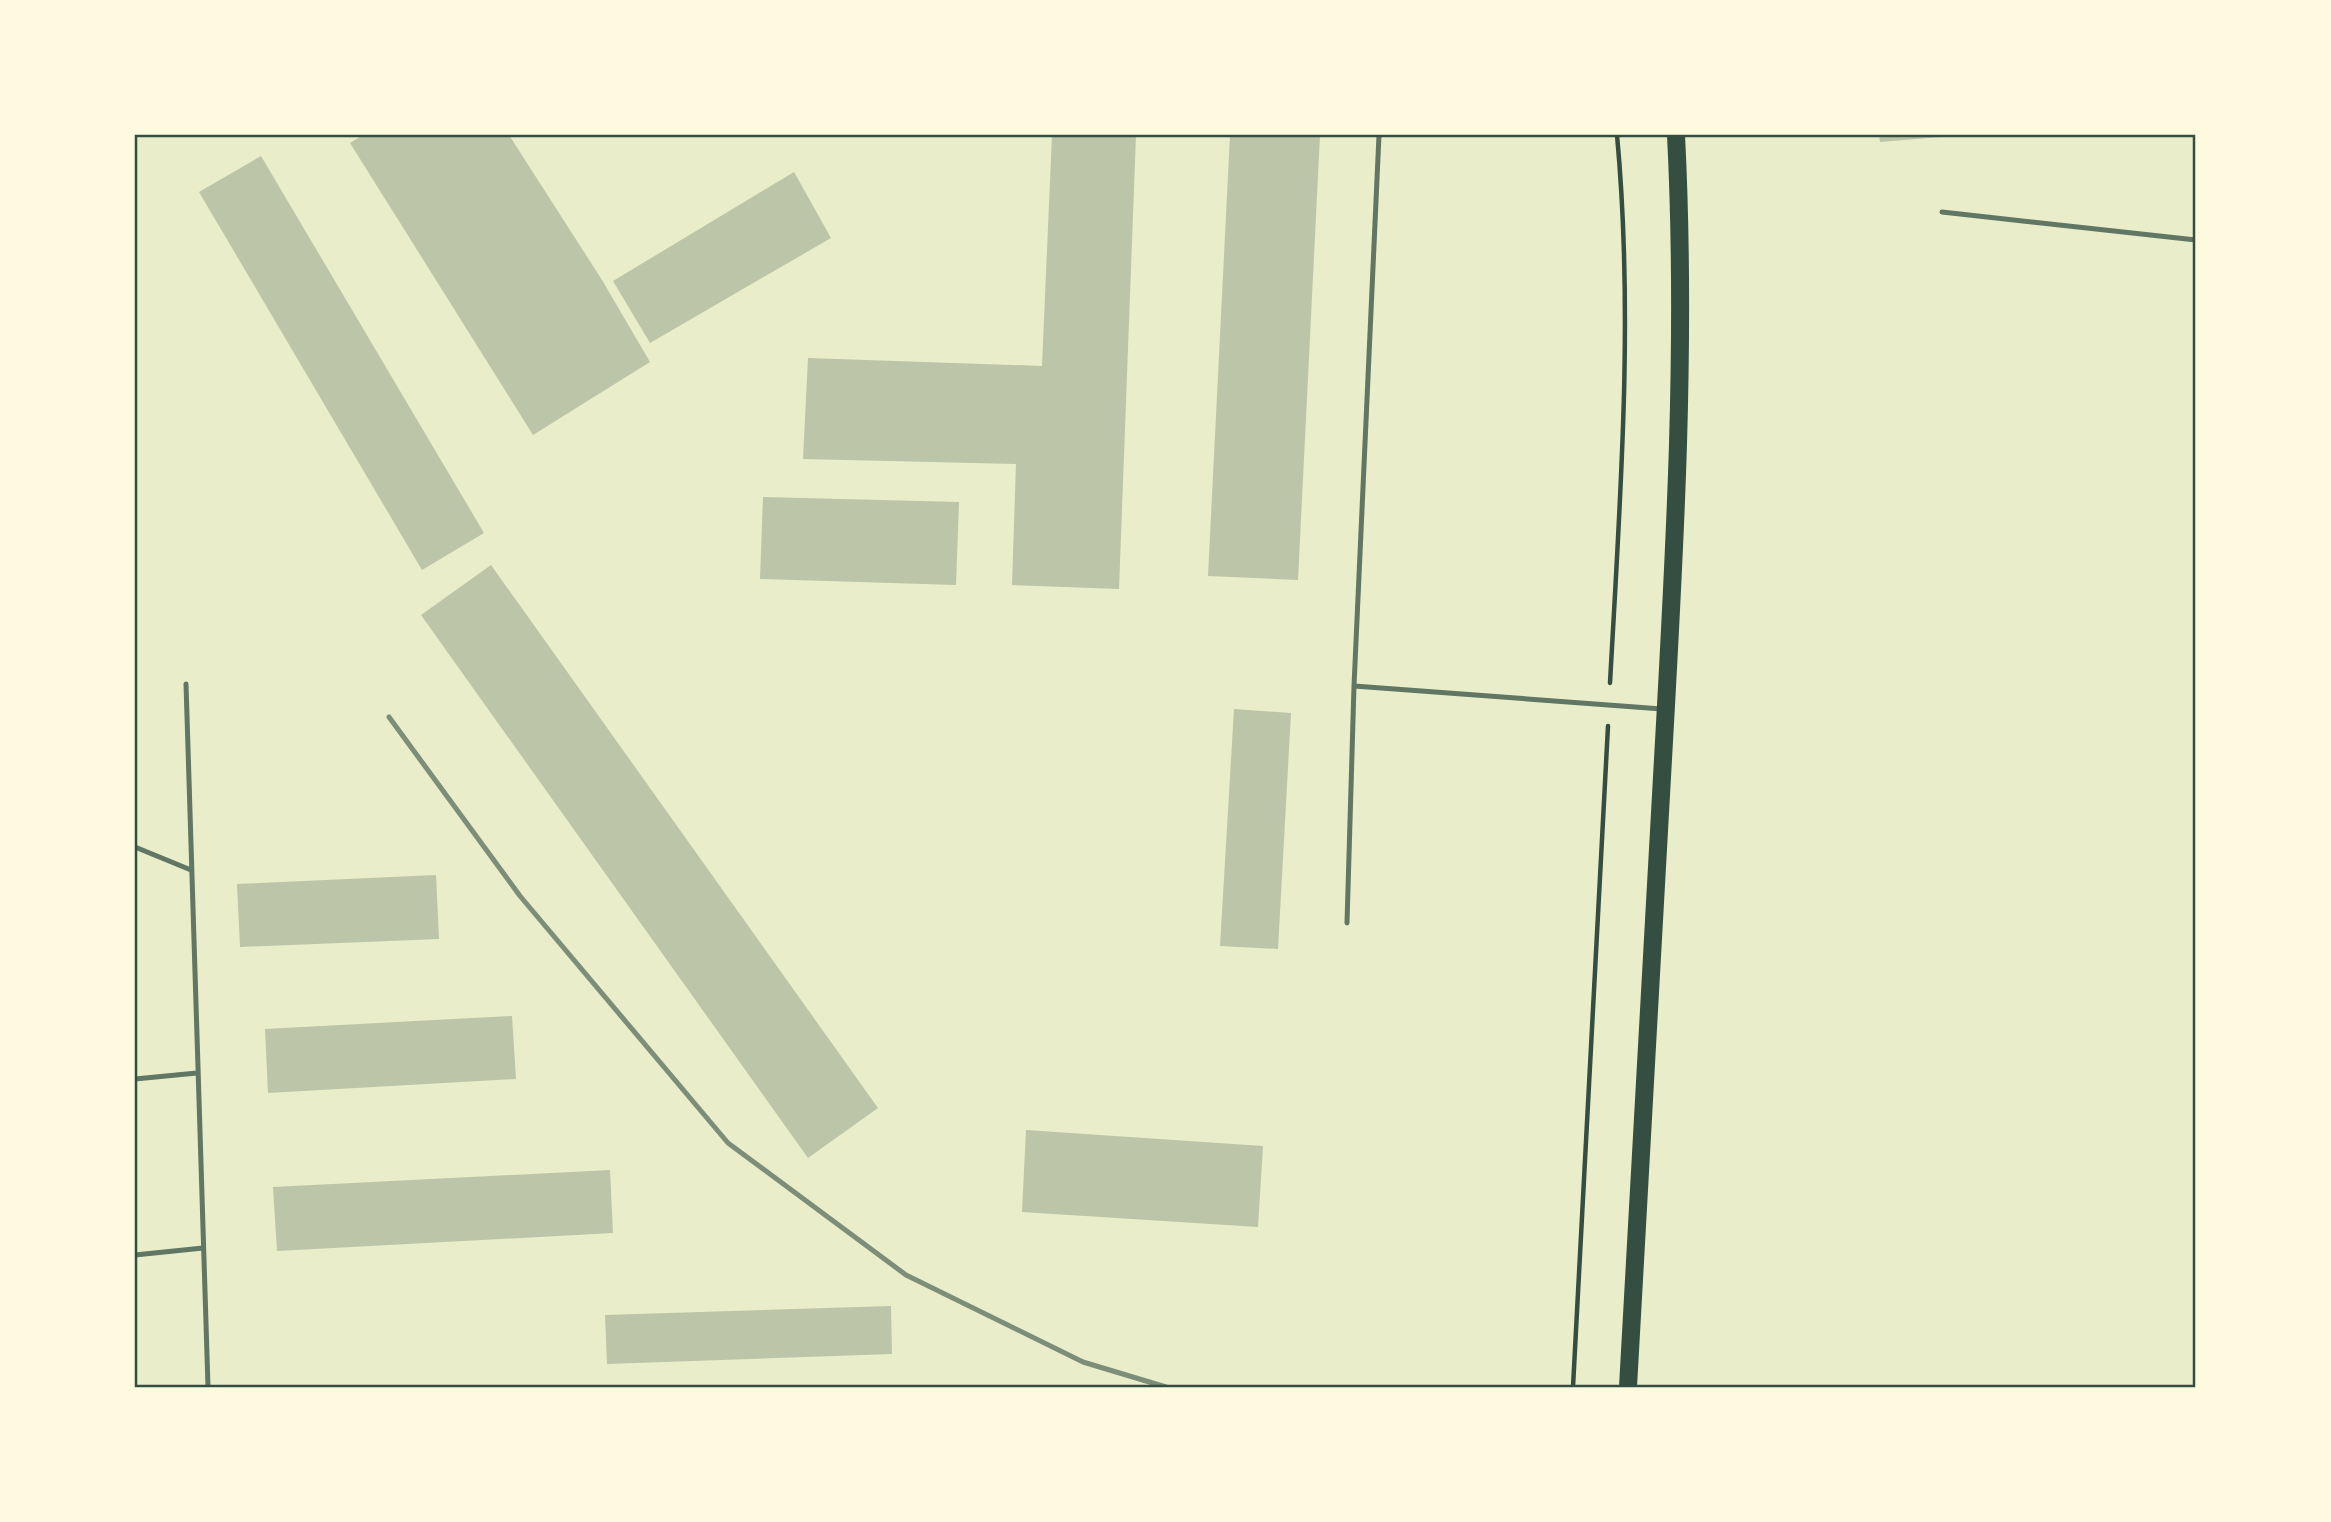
<svg xmlns="http://www.w3.org/2000/svg" width="2331" height="1522" viewBox="0 0 2331 1522" font-family="Montserrat,sans-serif">
<rect width="100%" height="100%" fill="#e9edc9"/>
<path fill="#bcc5a7" d="M363,135H509L602,280L650,362L533,435L350,143Z
M1052,135H1136L1119,589L1012,585L1016,464L803,459L808,358L1042,366Z
M1230,135H1320L1298,580L1208,576Z
M1879,135H1940V137L1880,142Z
M261,156L484,533L422,570L199,192Z
M794,172L831,238L650,343L613,281Z
M763,497L959,502L956,585L760,579Z
M491,565L878,1108L808,1158L421,615Z
M1234,709L1291,713L1278,949L1220,946Z
M436,875L439,939L240,947L237,884Z
M512,1016L516,1079L268,1093L265,1029Z
M1026,1130L1263,1146L1258,1227L1022,1212Z
M610,1170L613,1233L277,1251L273,1187Z
M891,1306L892,1354L607,1364L605,1315Z"/>
<g fill="none" stroke-linecap="round" stroke-linejoin="round">
<path stroke="#344e41" stroke-width="4.5" d="M1610,683C1620,501 1634,317 1617,135
M1573,1387L1608,726"/>
<path stroke="#617663" stroke-width="5" d="M1942,212L2196,240
M186,684L208,1387
M1354,686L1662,709
M135,847L191,870
M1347,923L1354,686L1379,135
M135,1079L197,1073
M135,1255L203,1248"/>
<path stroke="#344e41" stroke-width="18" d="M1628,1387C1639,1184 1651,980 1662,777C1674,563 1687,349 1676,135"/>
<path stroke="#7c8e77" stroke-width="5" d="M389,717L520,896L728,1143L906,1275L1083,1362L1166,1387"/>
</g>
<rect width="2331" height="1522" fill="none" stroke="#fefae0" stroke-width="273"/>
<rect x="136" y="136" width="2058" height="1250" fill="none" stroke="#344e41" stroke-width="2.5"/>
</svg>
